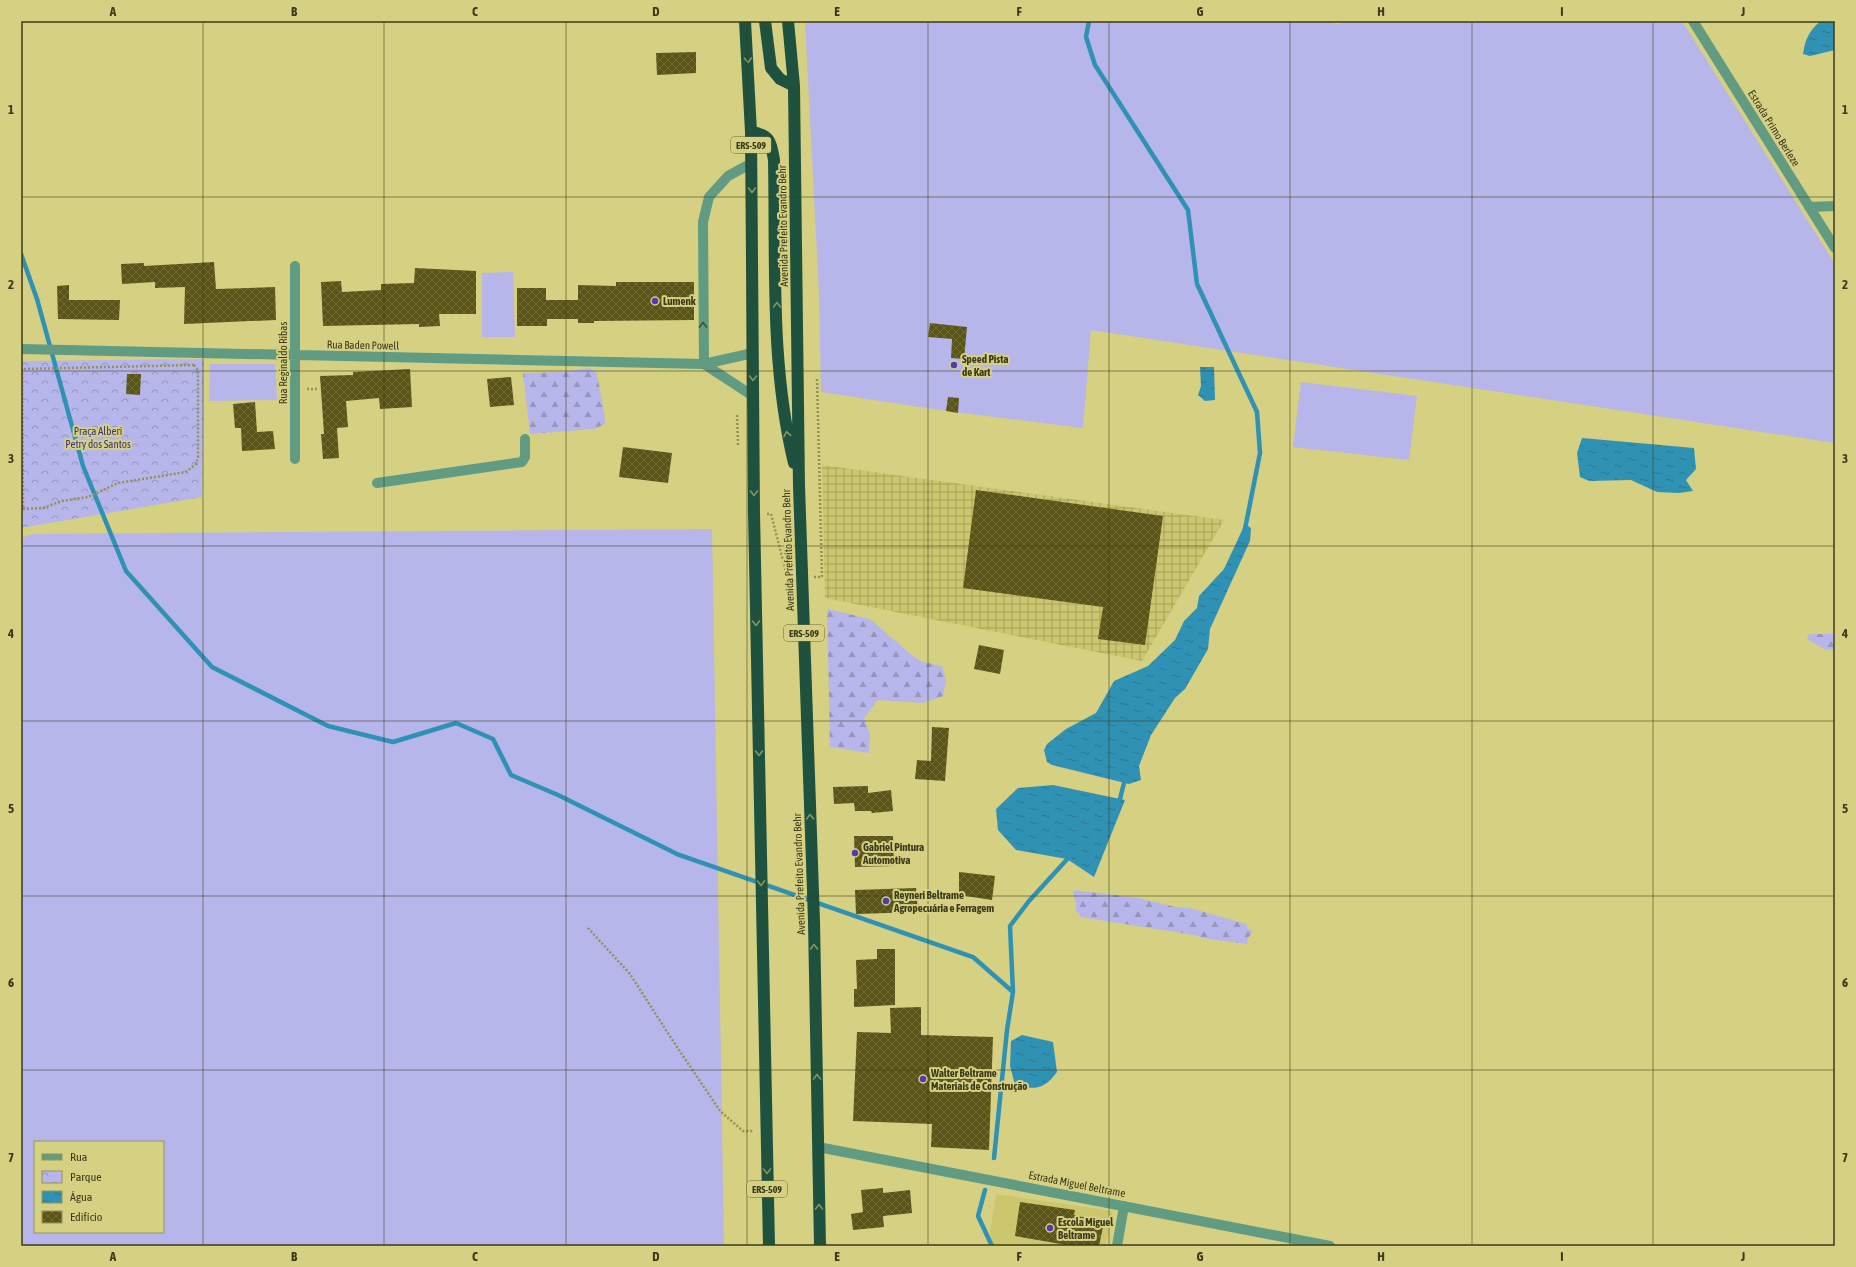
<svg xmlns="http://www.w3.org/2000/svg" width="1856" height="1267" viewBox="0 0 1856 1267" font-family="'Asap Condensed',sans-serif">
<defs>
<pattern id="industrial-grid" width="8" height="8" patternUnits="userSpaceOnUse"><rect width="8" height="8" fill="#ccc66f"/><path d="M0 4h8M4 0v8" fill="none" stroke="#a7a25a"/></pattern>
<pattern id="forest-firs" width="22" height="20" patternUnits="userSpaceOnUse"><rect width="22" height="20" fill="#b6b6ea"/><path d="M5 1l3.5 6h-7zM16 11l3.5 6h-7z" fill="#9595bd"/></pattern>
<pattern id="park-crowns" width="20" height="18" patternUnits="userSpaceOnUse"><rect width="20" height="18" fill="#b6b6ea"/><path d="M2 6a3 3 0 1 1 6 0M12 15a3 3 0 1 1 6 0" fill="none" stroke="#9595bd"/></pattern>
<pattern id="water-ripples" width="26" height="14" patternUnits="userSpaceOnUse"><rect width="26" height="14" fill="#2f92b4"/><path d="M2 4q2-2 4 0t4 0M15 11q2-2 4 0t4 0" fill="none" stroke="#297892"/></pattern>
<pattern id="building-cross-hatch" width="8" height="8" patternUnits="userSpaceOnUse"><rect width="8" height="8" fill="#5a5517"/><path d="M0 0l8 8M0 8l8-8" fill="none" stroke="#6f6b38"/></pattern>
</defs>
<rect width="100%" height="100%" fill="#d5d082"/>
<path fill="#ccc66f" d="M996,1194L1113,1211L1105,1246H988Z"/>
<path fill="url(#industrial-grid)" d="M822,465L1224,520L1142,661L825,598Z"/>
<path fill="#b6b6ea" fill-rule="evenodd" d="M805,21H1327L1340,25V21H1682L1835,264V443L1091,330L1083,428L946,411L821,392L819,294Z
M513,272L515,337H482V273Z
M210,364H275L277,400L209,401Z
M1301,382L1417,396L1409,460L1293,447Z
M712,529L724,1246H21V538L33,534ZM35,1142H163V1232H35Z"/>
<path fill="url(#forest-firs)" d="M589,368L597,373C599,389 605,409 605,424L594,429L530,434L523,373L564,372Z
M827,609L870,619L914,657L923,662L942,666L946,681L943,696L923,703L878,700L864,718L870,734L869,753L830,747Z
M1813,634H1835V650L1824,649L1807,639L1808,635Z
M1073,890L1139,898L1175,907L1190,908L1246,924L1248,929L1253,931L1248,938L1247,944L1208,939L1194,935L1080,917L1079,913L1076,912V905Z"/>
<path fill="url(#park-crowns)" d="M204,359L202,497L21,528V361Z"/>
<path fill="url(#water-ripples)" d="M1821,21H1835V50L1810,56L1803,54C1805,40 1809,30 1821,21Z
M1200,367H1214L1215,400L1205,401L1198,395L1201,386Z
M1582,438L1694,448L1696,469L1686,480L1693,491L1679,493L1657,492L1631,480L1589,481L1580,477L1577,453Z
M1245,524L1251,528L1250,541L1210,629L1208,649L1185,689L1175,698L1151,735L1139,766L1141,780L1129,784L1052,765L1047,762L1044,750L1047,744L1066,729L1096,713L1114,681L1148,666L1175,640L1184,621L1197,608L1199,596L1224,569Z
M1053,785L1125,800L1094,877L1067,859L1016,850L998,830L996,809L1018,788Z
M1022,1035L1053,1042L1057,1072C1044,1090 1034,1090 1015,1085L1010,1066L1011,1041Z"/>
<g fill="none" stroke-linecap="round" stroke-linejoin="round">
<path stroke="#2f92b4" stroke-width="4.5" d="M1089,21L1086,37L1095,65L1188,210L1197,284L1257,412L1260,453L1245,529
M21,254L37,299L83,466L126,571L212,667L328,726L393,742L456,723L493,739L511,775L558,795L677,854L973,957L1013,992L1007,1030L994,1158
M1117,803L1120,799L1125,779
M1013,992L1010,926L1029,901L1071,855
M985,1190L978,1216L992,1246"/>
</g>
<path fill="url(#building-cross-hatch)" d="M696,52V73L657,75L656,53Z
M214,262L216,289L275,287L276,320L184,324L185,287L155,288V282L122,284L121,264L144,263V266Z
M415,268L476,271V314H439L440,326L419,327V324L323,326L321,282L341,281L342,292L381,290V284L414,283Z
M616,282H694V320L594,321V323H578V319H547V326H517V288H546V300H578V285L616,286Z
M69,285V300H120L119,320L58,319L57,286Z
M930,323L967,327L964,359L951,358L952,339L928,337Z
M410,369L412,407L380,409L379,398L346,401L348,427L337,428L339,458L323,459L321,434H324L320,376L353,375V372Z
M127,374H141L140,395L126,394Z
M511,377L514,405L490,407L487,379Z
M948,397L959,398L958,413L946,411Z
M255,402L257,432L273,431L275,449L242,451L241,428H235L233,404Z
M623,447L672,453L668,483L619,477Z
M976,490L1163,516L1145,645L1098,639L1103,607L963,588Z
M979,645L1004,650L1000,674L974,669Z
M932,727L949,728L945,781L915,779L917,760L931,761Z
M868,786V793L891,790L893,811L872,813L871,811H855L854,803L834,804L833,787Z
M854,836H893L894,866L855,867Z
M959,872L995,876L992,900L959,895Z
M916,888L918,912L856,914L855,890Z
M877,949H895V1005L854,1007V989H857L856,960L877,959Z
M921,1007V1035L993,1037L989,1150L931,1147L932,1124L853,1121L857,1032L891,1033L890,1008Z
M883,1188V1193L910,1190L912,1213L883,1216L884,1227L853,1230L851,1214L863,1212L861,1190Z
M1020,1202L1075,1210L1074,1215L1104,1222L1099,1246H1072L1015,1236Z"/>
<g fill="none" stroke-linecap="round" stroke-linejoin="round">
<path stroke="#949056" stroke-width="2.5" stroke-dasharray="2 2" stroke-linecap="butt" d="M194,365L198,370V457L196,464L186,472L118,483L88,497L62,501L43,508L23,509L22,369Z
M307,389H319
M737,415L738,445
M767,514H771L787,576
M814,577H822L817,379
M588,928L630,974L673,1041L720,1111L743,1131H754"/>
<path stroke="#619b82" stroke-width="10" d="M1693,21L1835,248
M1809,207L1835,206
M295,266V459
M21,349L704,364L753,353
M704,364L703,222L709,197L728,176L752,163
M704,364L753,396
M377,483L522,462L525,457V439
M818,1147L1330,1246
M1117,1246L1124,1206"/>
<path stroke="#1f523e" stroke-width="12" d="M745,21L751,132L754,513L769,1246
M765,21L771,68L780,79L794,86
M788,21L794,86L799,486L814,921L820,1246
M751,132C771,135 771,143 774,160C776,261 770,364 794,463"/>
</g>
<defs><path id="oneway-chevron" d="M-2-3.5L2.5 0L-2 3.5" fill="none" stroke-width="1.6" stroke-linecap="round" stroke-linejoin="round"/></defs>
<g stroke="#839763">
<use href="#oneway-chevron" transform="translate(748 60) rotate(87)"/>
<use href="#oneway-chevron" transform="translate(752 190) rotate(90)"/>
<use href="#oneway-chevron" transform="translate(777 305) rotate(-91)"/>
<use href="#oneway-chevron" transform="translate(753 378) rotate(90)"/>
<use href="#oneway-chevron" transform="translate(787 434) rotate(-101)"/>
<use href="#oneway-chevron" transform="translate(754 493) rotate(90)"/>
<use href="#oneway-chevron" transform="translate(756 623) rotate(89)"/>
<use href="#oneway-chevron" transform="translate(759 753) rotate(89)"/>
<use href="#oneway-chevron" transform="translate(810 817) rotate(-92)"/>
<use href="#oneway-chevron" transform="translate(761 883) rotate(89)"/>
<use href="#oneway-chevron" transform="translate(814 947) rotate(-91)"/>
<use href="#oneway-chevron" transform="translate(817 1077) rotate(-91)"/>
<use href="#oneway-chevron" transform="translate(767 1171) rotate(89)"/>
<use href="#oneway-chevron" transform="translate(819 1207) rotate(-91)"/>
</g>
<use stroke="#434d2f" href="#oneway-chevron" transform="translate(703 325) rotate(-91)"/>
<path fill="none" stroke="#3c3a1a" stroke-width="1" stroke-opacity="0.55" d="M203,21V1246M384,21V1246M566,21V1246M747,21V1246M928,21V1246M1109,21V1246M1290,21V1246M1472,21V1246M1653,21V1246M21,197H1835M21,371H1835M21,546H1835M21,721H1835M21,896H1835M21,1070H1835"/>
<g fill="#513bb3" stroke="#d5d082" stroke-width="1.5">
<circle cx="655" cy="301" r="4"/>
<circle cx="954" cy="365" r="4"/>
<circle cx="855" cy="853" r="4"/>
<circle cx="886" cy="901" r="4"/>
<circle cx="923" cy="1079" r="4"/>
<circle cx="1050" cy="1228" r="4"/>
</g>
<g text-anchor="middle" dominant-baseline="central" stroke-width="4" stroke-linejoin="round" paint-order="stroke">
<g fill="#d5d082" stroke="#6a6739" stroke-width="1">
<rect x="731" y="137" width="40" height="16" rx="3"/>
<rect x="784" y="625" width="40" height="16" rx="3"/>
<rect x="747" y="1181" width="40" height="16" rx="3"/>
</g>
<g font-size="10" font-weight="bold" fill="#3c3a1a">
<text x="751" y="145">ERS-509</text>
<text x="804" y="633">ERS-509</text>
<text x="767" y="1189">ERS-509</text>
</g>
<g font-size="11" fill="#3c3a1a" stroke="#d5d082">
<text transform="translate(1774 128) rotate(58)">Estrada Primo Berleze</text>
<text transform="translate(783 226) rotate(-91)">Avenida Prefeito Evandro Behr</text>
<text transform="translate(363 345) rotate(1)">Rua Baden Powell</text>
<text transform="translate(283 363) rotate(-90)">Rua Reginaldo Ribas</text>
<text transform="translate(788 550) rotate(-92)">Avenida Prefeito Evandro Behr</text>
<text transform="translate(799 874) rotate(-92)">Avenida Prefeito Evandro Behr</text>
<text transform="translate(1077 1184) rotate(11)">Estrada Miguel Beltrame</text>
</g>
<g font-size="11" font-weight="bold" fill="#3c3a1a" stroke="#d5d082" text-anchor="start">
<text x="663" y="301">Lumenk</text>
<text x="962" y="359">Speed Pista<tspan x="962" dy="13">de Kart</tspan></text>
<text x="863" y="847">Gabriel Pintura<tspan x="863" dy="13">Automotiva</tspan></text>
<text x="894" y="895">Reyneri Beltrame<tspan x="894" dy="13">Agropecuária e Ferragem</tspan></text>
<text x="931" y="1073">Walter Beltrame<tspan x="931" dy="13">Materiais de Construção</tspan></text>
<text x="1058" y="1222">Escola Miguel<tspan x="1058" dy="13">Beltrame</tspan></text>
</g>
<g font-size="11" fill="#3d3183" stroke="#d5d082">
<text x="98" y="431">Praça Alberi<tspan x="98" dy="13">Petry dos Santos</tspan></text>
</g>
</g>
<rect width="1856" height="1267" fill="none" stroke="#d5d082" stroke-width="44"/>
<rect x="34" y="1141" width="130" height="92" fill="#d5d082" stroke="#989458"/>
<rect x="42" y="1154" width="20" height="6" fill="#619b82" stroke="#989458"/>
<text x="70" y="1161" font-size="12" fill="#3c3a1a">Rua</text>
<rect x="42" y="1171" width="20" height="12" fill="url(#park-crowns)" stroke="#989458"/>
<text x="70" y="1181" font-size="12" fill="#3c3a1a">Parque</text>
<rect x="42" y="1191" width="20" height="12" fill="url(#water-ripples)" stroke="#989458"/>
<text x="70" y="1201" font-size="12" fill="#3c3a1a">Água</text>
<rect x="42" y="1211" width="20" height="12" fill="url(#building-cross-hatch)" stroke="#989458"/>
<text x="70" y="1221" font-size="12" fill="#3c3a1a">Edifício</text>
<rect x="22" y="22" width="1812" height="1223" fill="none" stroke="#3c3a1a" stroke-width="1.5"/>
<g font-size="13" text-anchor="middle" font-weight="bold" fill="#3c3a1a">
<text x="113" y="16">A</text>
<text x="294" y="16">B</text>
<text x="475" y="16">C</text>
<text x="656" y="16">D</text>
<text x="837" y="16">E</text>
<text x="1019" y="16">F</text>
<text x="1200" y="16">G</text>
<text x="1381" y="16">H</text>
<text x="1562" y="16">I</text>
<text x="1743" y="16">J</text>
<text x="11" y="114">1</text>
<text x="1845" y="114">1</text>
<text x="11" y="289">2</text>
<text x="1845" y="289">2</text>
<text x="11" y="463">3</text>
<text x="1845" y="463">3</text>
<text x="11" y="638">4</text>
<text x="1845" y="638">4</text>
<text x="11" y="813">5</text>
<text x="1845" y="813">5</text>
<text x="11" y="987">6</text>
<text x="1845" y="987">6</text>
<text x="11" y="1162">7</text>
<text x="1845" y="1162">7</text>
<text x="113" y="1261">A</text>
<text x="294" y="1261">B</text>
<text x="475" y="1261">C</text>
<text x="656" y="1261">D</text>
<text x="837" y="1261">E</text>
<text x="1019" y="1261">F</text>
<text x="1200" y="1261">G</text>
<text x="1381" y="1261">H</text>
<text x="1562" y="1261">I</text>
<text x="1743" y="1261">J</text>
</g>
</svg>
